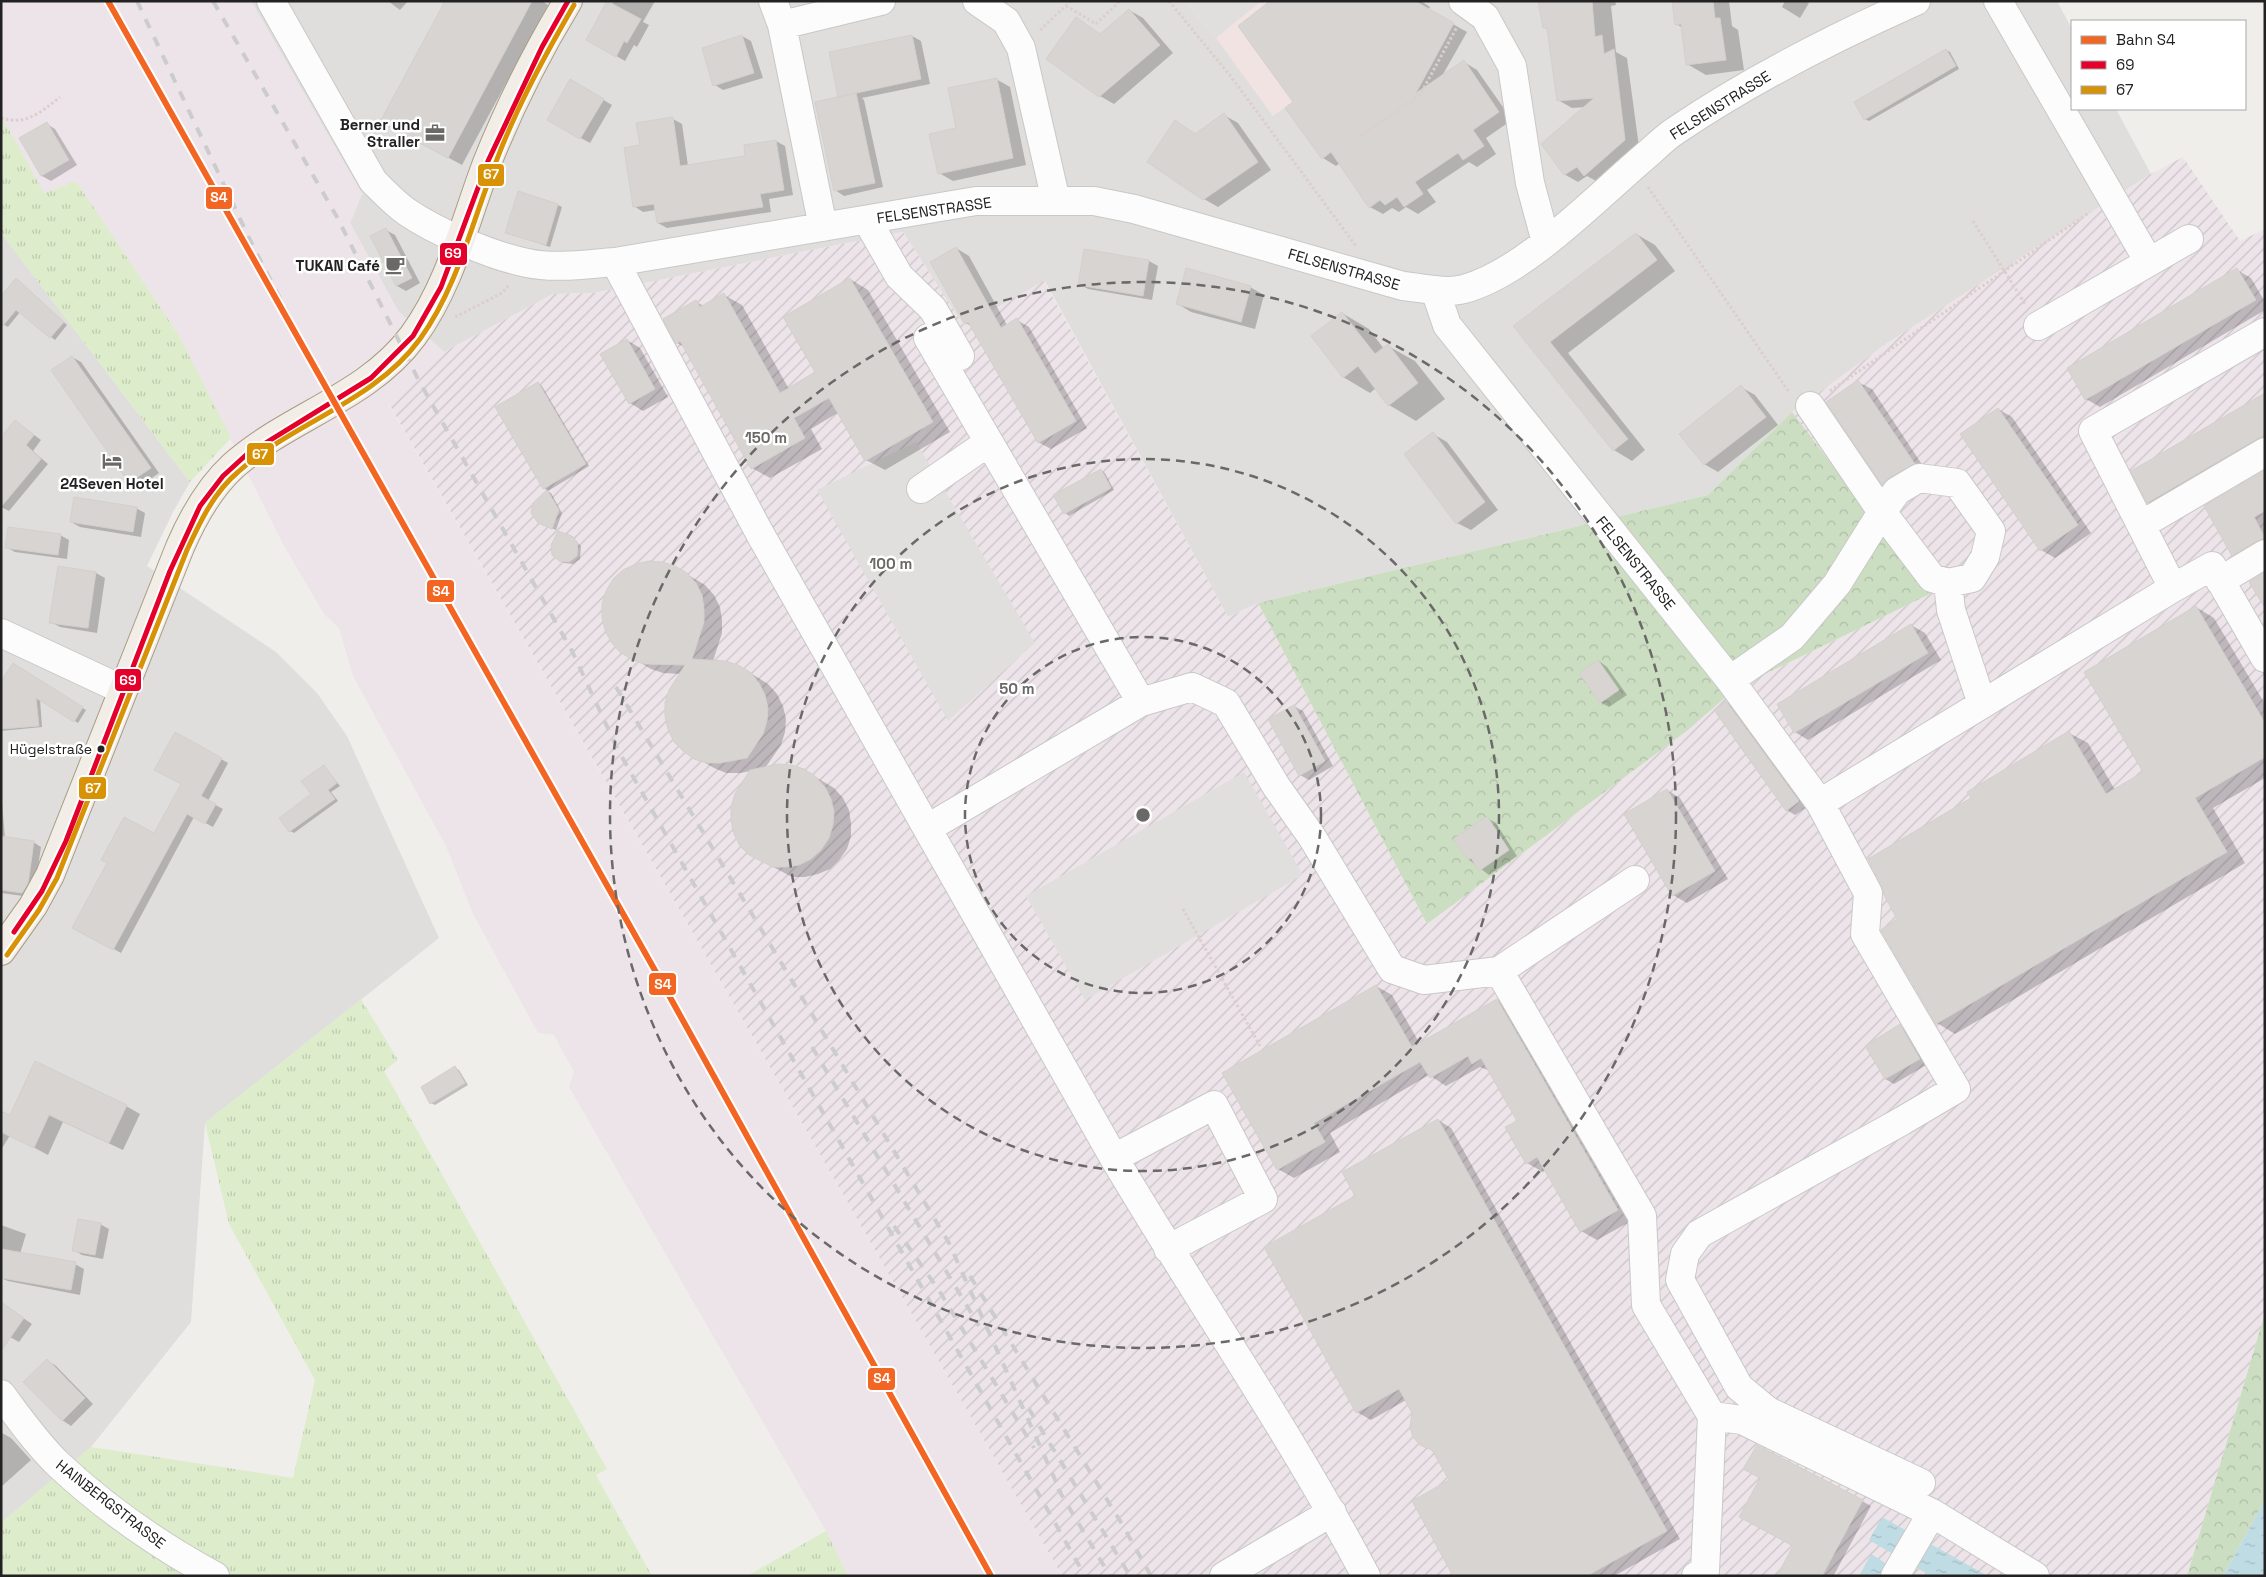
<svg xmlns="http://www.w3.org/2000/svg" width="2266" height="1577" viewBox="0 0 2266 1577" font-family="'Space Grotesk',sans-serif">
<defs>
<pattern id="industrial-furrows" width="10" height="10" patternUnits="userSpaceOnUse" patternTransform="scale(1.25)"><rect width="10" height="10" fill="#ede4e9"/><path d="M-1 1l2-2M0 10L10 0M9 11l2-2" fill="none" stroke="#cbc3c8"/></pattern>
<pattern id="grass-tufts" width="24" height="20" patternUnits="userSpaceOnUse" patternTransform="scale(1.25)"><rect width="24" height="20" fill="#ddeccb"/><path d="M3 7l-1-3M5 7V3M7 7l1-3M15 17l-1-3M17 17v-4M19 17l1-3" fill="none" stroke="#bdcaae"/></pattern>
<pattern id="forest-crowns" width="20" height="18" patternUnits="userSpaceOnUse" patternTransform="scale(1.25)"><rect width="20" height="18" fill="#cbdec1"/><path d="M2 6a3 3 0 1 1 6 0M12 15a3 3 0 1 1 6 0" fill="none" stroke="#aebea6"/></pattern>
<pattern id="water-ripples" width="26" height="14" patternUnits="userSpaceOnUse" patternTransform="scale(1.25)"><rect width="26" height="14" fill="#bfdbe3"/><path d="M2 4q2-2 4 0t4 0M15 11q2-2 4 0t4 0" fill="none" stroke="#a4bcc2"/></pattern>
</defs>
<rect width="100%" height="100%" fill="#f0eeeb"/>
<path fill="#dfdedc" d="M251,1H1185L1216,38L1393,1H2057L2072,29V109H2116L2151,174L1886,344L1792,412L1708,495L1258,603L1228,617L1045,281L964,326L903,232L594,293L553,294L444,352L398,311L350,223L362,194Z
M1,233L190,482L173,512L147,566L276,652L317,693L347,736L439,938L205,1123L191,1322L91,1447L1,1523Z"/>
<path fill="#f1e3e1" d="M1185,1H1393L1365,49L1273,116L1216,38Z"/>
<path fill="url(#industrial-furrows)" d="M2183,157L2240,241L2265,229V1313L2187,1576H1062L389,404L444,352L553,294L594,293L903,232L964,326L1044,281L1228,617L1258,603L1427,924L1688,730L1736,688L1930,594L1792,412L1886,344L2151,174Z"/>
<path fill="#ede4e9" d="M1,1H251L362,194L350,223L398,311L444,352L389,405L1062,1576H848L826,1531L569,1087L574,1072L554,1035L538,1033L473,914L446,846L353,676L339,628L324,614L284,546L178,334L76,181L44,193L1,115Z"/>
<path fill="url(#grass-tufts)" d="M1,115L44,193L76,181L178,334L231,438L190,482L1,233Z
M361,999L398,1060L384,1071L607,1469L596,1475L652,1576H1V1523L91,1447L293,1478L315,1380L229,1224L205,1123Z
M826,1531L848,1576H747Z"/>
<path fill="url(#forest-crowns)" d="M1792,412L1930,594L1736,688L1688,730L1427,924L1258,603L1708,495Z
M2265,1313V1500L2223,1576H2187Z"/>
<path fill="#e0dfde" d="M1185,1H1260V2L1216,38Z
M916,442L1035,643L948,721L817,490Z
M1244,772L1303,875L1085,1000L1026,896Z"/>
<path fill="url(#water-ripples)" d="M2265,1500V1576H2223Z
M1882,1517L1988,1576H1931L1869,1540Z
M1871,1554L1890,1566L1892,1576H1859Z"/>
<path fill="#0003" d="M388,1H408L400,10Z
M446,1H542L548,5L462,165L395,129Z
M614,1H655L643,22L649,25L637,47L634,45L625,61L587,39Z
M1272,1H1421L1430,7L1428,10L1467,32L1442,76L1464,62L1477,70L1512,120L1486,138L1496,154L1477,167L1469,162L1427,190L1436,202L1418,214L1406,207L1399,212L1392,208L1383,214L1370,207L1340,163L1336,166L1323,158Z
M1539,1H1615L1616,5L1611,6L1616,52L1627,58L1639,147L1598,182L1587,176L1578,182L1564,174L1586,107L1572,108L1558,100L1549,30L1544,27Z
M1673,1H1729L1732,26L1738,30L1744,70L1706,75L1687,64L1683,28L1676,24Z
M1785,1H1805L1809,3L1800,18L1782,7Z
M1129,10L1143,18L1173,53L1114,104L1100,96L1076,19L1101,35Z
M742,36L751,41L763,78L723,90L715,85Z
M912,36L921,41L930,84L862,98L864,100L883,187L844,196L835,190L842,97Z
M1946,50L1950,52L1959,69L1869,121L1865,119Z
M996,79L1010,87L1026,165L953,181L939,173Z
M571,81L612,105L590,143L548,120Z
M1224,115L1238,123L1271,170L1218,207L1204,199L1175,122L1196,135Z
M673,119L682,124L688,166L747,157L745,146L776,141L785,146L793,195L769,199L771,212L667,228L658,223L656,210L643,212L634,206L641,146Z
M47,124L55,129L77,165L51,181L42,176L21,139Z
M558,205L562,207L550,247L507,233Z
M386,230L395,235L420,283L406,291L397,286Z
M1636,234L1655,245L1675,271L1568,353L1645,450L1632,461L1614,450L1515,326Z
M956,248L969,256L1007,325L1017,320L1029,327L1087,428L1051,449L1038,442L972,327L966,323Z
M1085,250L1149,261L1158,266L1152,300L1088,289L1079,284Z
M2237,270L2251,278L2265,302V310L2100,407L2086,399Z
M850,279L868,290L950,432L885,470L866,460L839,412L811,429L822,449L770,478L752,468L684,347L677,343L696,302L704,306L724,295L742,305L789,389L817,373Z
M20,282L67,325L55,340L20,312L8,327L1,323Z
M1250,287L1264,295L1255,329L1191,312L1178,304Z
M1342,313L1369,329L1384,349L1388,346L1415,361L1445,399L1416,421L1389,405L1376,388L1370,393L1343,377Z
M627,340L640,348L668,397L643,411L630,403Z
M72,357L81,362L159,473L139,487L130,482Z
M1858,382L1872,389L1927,472L1897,491L1883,484Z
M538,383L542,386L589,466L548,491L544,488Z
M1741,387L1755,395L1778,425L1718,472L1704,464Z
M2265,395V454L2165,512L2148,502Z
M1998,409L2012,417L2091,533L2055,558L2041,550Z
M18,423L41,440L33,451L48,464L9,511L1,507V444Z
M1433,434L1447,442L1498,510L1471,530L1457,523Z
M1101,470L1105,473L1114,490L1069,516L1065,513Z
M2265,472V556L2250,565L2233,555Z
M547,491L551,493L562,513L556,530L543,525Z
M136,508L145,513L141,537L80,527L71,522Z
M60,535L69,540L67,559L15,552L6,547Z
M571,537L581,546L580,559L573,564L564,563L560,560Z
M675,567L705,585L714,595L720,607L722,620V633L713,661L738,666L757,677L768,684L777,694L783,706L786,719L785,732L781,745L765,768L804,770L834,788L843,798L849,810L851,823V836L847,849L839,860L830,869L818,874L805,877H792L749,854L751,771L740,773H726L714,768L695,757L681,674L663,673L651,669L632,658Z
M59,568L96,573L105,578L97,633L60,627L51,622Z
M2196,607L2214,618L2265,704V778L2213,808L2245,863L1955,1034L1937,1023L1899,919L1973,799L2069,733L2088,743L2115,790L2145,772Z
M1911,625L1925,633L1941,660L1808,740L1795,732Z
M1599,661L1607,667L1627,695L1609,707L1600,702Z
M13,664L86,710L78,723L40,699L42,727L1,731V681L9,680Z
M1726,702L1735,707L1807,807L1795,815L1787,810Z
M1294,706L1303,711L1333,766L1309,780L1300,775Z
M175,733L228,763L208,801L223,809L213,827L194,817L121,953L74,927L154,834L182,784Z
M324,766L340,786L331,792L338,801L294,833L290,831L312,794Z
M1667,790L1680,798L1728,879L1687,903L1673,895L1625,815Z
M1,791L5,838L33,842L41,847L35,888L31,897L1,893Z
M1487,818L1496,823L1517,856L1489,875L1468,859Z
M1376,986L1392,995L1420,1044L1497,1000L1513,1009L1633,1220L1597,1240L1581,1231L1546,1170L1543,1172L1527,1163L1519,1121L1490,1071L1480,1067L1446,1086L1429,1075L1330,1133L1340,1152L1294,1178L1278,1169Z
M1900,1026L1909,1031L1928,1064L1894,1084L1885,1079Z
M455,1068L459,1070L468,1085L435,1105L431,1103Z
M126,1106L140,1114L123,1150L63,1122L48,1155L14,1137L15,1127L1,1150V1112L10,1117Z
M1438,1120L1451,1128L1680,1539L1614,1576H1455L1451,1480L1435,1452L1421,1444L1413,1413L1406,1400L1371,1420L1357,1412V1196Z
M100,1224L109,1229L103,1259L82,1255L74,1250Z
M1,1225L26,1234L20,1254L75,1264L84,1269L80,1295L8,1281L1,1278Z
M1,1303L32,1324L19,1342L10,1337Z
M47,1360L56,1366L93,1404L71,1426L62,1420Z
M2,1433L11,1438L31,1460L1,1487Z
M1862,1501L1871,1506L1834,1575L1836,1576H1779L1794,1546Z"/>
<path fill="#d7d4d2" stroke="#d3d0cc" d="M445,1H532L448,158L380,122Z
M607,1L641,19L627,43L624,41L616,57L586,40Z
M1270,1H1415L1454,23L1416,93L1464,60L1499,112L1473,130L1484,146L1463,160L1458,153L1415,182L1423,194L1404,207L1397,197L1385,205L1380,200L1369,208L1331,152L1322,159L1285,108L1293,102L1238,26Z
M1538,1H1592L1595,37L1602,35L1604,54L1614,49L1625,140L1584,176L1577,167L1564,175L1541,144L1594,98L1557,101L1547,28H1543Z
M1672,1H1713L1715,18H1720L1726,60L1686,65L1681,24L1675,25Z
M1129,9L1160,45L1099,97L1046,59L1076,17L1100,34Z
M742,35L754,73L713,86L702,48Z
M912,35L921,79L838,97L829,52Z
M1946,49L1956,66L1864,120L1854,102Z
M997,78L1013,158L938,174L929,134L956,128L948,88Z
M570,79L604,99L580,139L547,120Z
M856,93L875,183L834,191L815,102Z
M1224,113L1258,162L1203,200L1147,162L1175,120L1195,134Z
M673,117L680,166L745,156L744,145L776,140L784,190L760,194L763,207L657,223L654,204L633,207L624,148L640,145L636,123Z
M47,122L69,160L41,176L19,138Z
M518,191L558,204L546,245L505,233Z
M386,228L412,278L396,286L370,236Z
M1636,233L1657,260L1550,342L1628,439L1613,451L1513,326Z
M956,247L1001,328L1017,318L1076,421L1038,443L968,322L965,324L930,262Z
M1084,249L1149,260L1143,296L1078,285Z
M1186,268L1251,286L1241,322L1176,304Z
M2237,268L2256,300L2085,400L2067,368Z
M16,278L64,322L50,338L16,310L1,328V296Z
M850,278L933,422L865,461L829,398L794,418L805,438L751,469L680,341L676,344L663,319L696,300L700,307L724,293L780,393L815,372L783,317Z
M1342,312L1375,354L1388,344L1418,383L1388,406L1358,366L1343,378L1311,336Z
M627,339L655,389L629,404L600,354Z
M72,356L151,468L129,483L51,370Z
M1858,380L1915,464L1889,478L1882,485L1826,402Z
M538,382L586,464L543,489L495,407Z
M1741,385L1766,417L1704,465L1679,434Z
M2265,393V436L2257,439L2147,503L2131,471Z
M1998,408L2078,525L2040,551L1960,434Z
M15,420L34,435L26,445L41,459L1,507V437Z
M1433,432L1485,502L1456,524L1404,454Z
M1101,469L1111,488L1064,514L1053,495Z
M2265,470V511L2254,517L2265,538L2257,541L2232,556L2204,506Z
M547,490L559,510L552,529L538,523L531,513L533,503Z
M74,497L137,507L133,532L70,522Z
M8,527L61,534L58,555L5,548Z
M558,531L572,536L578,543L577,556L569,562L559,561L552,555L551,545Z
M649,561L662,562L675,566L687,573L696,583L702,595L704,609V622L692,659L725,661L738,665L750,672L759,683L765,695L768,708L767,721L763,734L747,758L720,763H707L694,759L683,751L674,742L668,729L665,716V703L669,690L685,665L644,664L631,659L620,652L611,642L605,630L602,617V604L606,591L613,579L623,570L636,564Z
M58,566L96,572L88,628L49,623Z
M2265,572V608L2249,582Z
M2196,606L2265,723V757L2195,798L2227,852L1936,1024L1881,930L1897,919L1884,895L1882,886L1868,859L1971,798L1967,792L2069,731L2106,794L2143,772L2084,672Z
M1911,624L1928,653L1794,733L1777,704Z
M1598,660L1619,690L1600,703L1579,673Z
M13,663L83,707L74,722L36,698L39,726L1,729V679H5L3,678Z
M1726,701L1799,801L1786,811L1714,710Z
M1294,705L1325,761L1299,776L1268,719Z
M175,732L222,758L201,796L216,804L205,824L187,814L113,950L72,928L107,863L101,860L124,817L154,833L181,784L154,770Z
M778,764L791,765L804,769L815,776L825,787L831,799L834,812L833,825L829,838L821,850L811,859L799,865L786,867H773L749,855L740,846L734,834L731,820V807L735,794L750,770Z
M324,765L337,783L328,790L335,799L289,832L279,818L311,794L301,781Z
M1667,789L1715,871L1672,896L1624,814Z
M1487,816L1509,850L1479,871L1471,858L1468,860L1453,839Z
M1,836L34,841L28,884L22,893L1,890Z
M1376,985L1412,1047L1497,999L1618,1210L1580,1232L1537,1157L1526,1164L1505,1127L1517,1121L1481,1058L1472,1064L1468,1056L1430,1078L1420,1062L1314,1123L1325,1142L1277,1170L1222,1073Z
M1900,1024L1920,1059L1885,1079L1865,1046Z
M35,1061L127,1105L109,1143L49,1115L34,1148L1,1132V1111L10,1115Z
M455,1066L465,1083L430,1104L421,1087Z
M1438,1119L1667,1531L1587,1576H1453L1412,1501L1449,1480L1432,1450L1420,1445L1413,1437L1410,1427L1412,1413L1399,1389L1356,1413L1264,1247L1355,1196L1342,1172Z
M78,1219L101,1223L95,1255L72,1251Z
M1,1249L76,1262L71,1290L1,1278Z
M1,1302L24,1318L1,1351Z
M47,1359L85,1398L62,1421L23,1382Z
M1757,1445L1863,1500L1822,1576H1777L1793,1546L1739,1517L1760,1478L1743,1469Z"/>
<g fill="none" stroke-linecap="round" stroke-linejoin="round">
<defs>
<path id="minor" d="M271,1L373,181C384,192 394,203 407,212C436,232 492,256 527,263C555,269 587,264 615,262L976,201H1094L1134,209L1403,286C1422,288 1446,294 1464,289C1524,273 1596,198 1643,158C1654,149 1664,138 1675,131C1750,80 1833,38 1916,1
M773,1L782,25L823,227
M977,1L1006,21L1021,48L1056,201
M1463,1L1485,17L1512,66L1530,183L1546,242
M1998,1L2149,262
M782,25L881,1
M867,220L899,276L933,309L960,356
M615,262L759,532L1114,1158C1197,1298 1290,1432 1366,1576
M1435,290L1447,325L1730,680L1820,803L2173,588L2093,431L2265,332
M2038,326L2189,239
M928,338L1141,702
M1919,478L1957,483L1991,531L1985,557L1972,578L1948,583L1932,578L1882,512L1897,491Z
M921,489L989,442
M2141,525L2265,452
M2220,581L2265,554
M1948,583L1951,610L1982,704
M2173,588L2212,566L2265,658
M1,633L123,690
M1730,680L1792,637L1837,584L1882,512L1810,406
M1820,803L1868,893L1865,934L1956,1089L1902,1121L1699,1234L1685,1254L1680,1280L1739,1387L1768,1411L1921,1483
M928,828L1141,702L1192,687L1226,703L1276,786L1312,837L1392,969L1424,980L1499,971L1635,880
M1499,971L1642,1216L1646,1305L1712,1416L1705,1571L1696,1576
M1114,1158L1214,1105L1263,1199L1168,1249
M1,1394C19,1418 37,1444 59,1465C105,1508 160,1546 215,1576
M1712,1416L1742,1420L1932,1513L2035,1576
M1224,1576L1332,1512
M1895,1576L1932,1513"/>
<path id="major" d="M1,951L33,906L50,875L180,547C193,517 209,488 233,466C289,416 367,398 413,336C450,286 465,221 487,163C509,108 537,52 568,1"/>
</defs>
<use href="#minor" stroke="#c9c8c7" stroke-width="30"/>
<use href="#major" stroke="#a79c86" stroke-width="30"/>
<path stroke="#dccecd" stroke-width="3" stroke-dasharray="2.5 2.5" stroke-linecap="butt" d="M1169,1L1232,78L1356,246
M1066,6L1096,24L1120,1
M1040,30L1071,1
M1,118C26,126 41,112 60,97
M1361,136L1420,95L1457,27
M1648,187L1789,392
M1973,221L2025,304
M455,317L502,293L509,285
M1830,391L2090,212
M1183,909L1260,1046"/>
<use href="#minor" stroke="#fdfcfc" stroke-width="28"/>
<use href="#major" stroke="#f3ede7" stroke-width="28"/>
<path stroke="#ccc" stroke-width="4" stroke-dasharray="10 10" stroke-linecap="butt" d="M137,1L250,240L323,382
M213,1L337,217L419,381L572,651L618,750L1085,1576
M616,687L949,1243L1061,1493
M812,1047L979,1326
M894,1226L940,1292L1034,1448
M970,1276L1122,1524L1151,1576
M1029,1409L1130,1576
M1058,1489L1110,1576"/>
<defs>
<path id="bus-1" d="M14,932L42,891L66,841L170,571L200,506L223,476L246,455L371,378L413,336L441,287L488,161L542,47L568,1"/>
<path id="bus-2" d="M7,955L39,910L57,878L187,550C200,522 214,492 238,472C294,422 374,402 420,339C457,288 471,225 494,167C515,110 544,57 574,5"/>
</defs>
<use href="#bus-1" stroke="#fff" stroke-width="9"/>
<use href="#bus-2" stroke="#fff" stroke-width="9"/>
<use href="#bus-1" stroke="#e4002b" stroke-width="5"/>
<use href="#bus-2" stroke="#d79205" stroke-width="5"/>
<defs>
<path id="rail-1" d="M108,1L666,990L991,1576"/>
</defs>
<use href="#rail-1" stroke="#fff" stroke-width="10"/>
<use href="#rail-1" stroke="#f26522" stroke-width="6"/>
</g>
<g fill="none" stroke="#6a6968" stroke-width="2.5" stroke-dasharray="9 6">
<circle cx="1143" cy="815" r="178"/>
<circle cx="1143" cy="815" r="356"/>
<circle cx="1143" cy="815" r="533"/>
</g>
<defs>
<symbol id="office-bare" viewBox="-9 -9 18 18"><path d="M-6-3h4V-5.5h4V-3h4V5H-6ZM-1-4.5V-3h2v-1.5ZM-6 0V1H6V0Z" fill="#6a6968" stroke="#fff" stroke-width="2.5" paint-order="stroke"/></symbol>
<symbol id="cafe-bare" viewBox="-9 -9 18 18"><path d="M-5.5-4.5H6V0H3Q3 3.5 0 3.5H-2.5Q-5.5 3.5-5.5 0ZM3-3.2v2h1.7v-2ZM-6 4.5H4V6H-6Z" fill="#6a6968" stroke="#fff" stroke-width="2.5" paint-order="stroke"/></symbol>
<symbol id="hotel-bare" viewBox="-9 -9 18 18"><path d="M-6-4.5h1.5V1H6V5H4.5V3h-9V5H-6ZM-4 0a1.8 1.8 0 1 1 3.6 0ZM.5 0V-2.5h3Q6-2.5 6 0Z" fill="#6a6968" stroke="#fff" stroke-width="2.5" paint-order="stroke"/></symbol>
</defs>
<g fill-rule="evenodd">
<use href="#office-bare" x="421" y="119" width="28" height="28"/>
<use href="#cafe-bare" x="381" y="251" width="28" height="28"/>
<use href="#hotel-bare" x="98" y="447" width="28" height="28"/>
</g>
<circle fill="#222" stroke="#fff" stroke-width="2" cx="101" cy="749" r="4.5"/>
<g text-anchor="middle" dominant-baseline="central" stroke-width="5" stroke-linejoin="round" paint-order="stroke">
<g font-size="14" fill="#222" stroke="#fff" text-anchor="end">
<text x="92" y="749">Hügelstraße</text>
</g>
<g font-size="15" fill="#222" stroke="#fff">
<text transform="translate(1720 105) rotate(-32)">FELSENSTRASSE</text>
<text transform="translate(934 210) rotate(-8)">FELSENSTRASSE</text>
<text transform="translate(1344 269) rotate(16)">FELSENSTRASSE</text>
<text transform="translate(1636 563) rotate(51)">FELSENSTRASSE</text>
<text transform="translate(111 1504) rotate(38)">HAINBERGSTRASSE</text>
</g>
<g font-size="15" font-weight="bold" fill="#222" stroke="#fff" text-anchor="end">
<text x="420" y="124">Berner und<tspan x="420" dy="17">Straller</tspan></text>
<text x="380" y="265">TUKAN Café</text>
<text x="112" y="483" text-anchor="middle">24Seven Hotel</text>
</g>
</g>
<circle cx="1143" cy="815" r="8" fill="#6a6968" stroke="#fff" stroke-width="2.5"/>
<g font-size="15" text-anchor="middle" font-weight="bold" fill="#6a6968" stroke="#fff" stroke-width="5" stroke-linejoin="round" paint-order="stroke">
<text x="766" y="443">150 m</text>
<text x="891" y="569">100 m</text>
<text x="1017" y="694">50 m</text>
</g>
<g stroke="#fff" stroke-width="2">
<rect x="477" y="163" width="28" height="24" rx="5" fill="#d79205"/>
<rect x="205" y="186" width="28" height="24" rx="5" fill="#f26522"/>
<rect x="439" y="242" width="29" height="24" rx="5" fill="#e4002b"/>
<rect x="246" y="442" width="29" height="24" rx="5" fill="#d79205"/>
<rect x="426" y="579" width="29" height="24" rx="5" fill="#f26522"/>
<rect x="114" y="668" width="28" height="24" rx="5" fill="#e4002b"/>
<rect x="78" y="776" width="29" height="24" rx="5" fill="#d79205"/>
<rect x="648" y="972" width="29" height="24" rx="5" fill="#f26522"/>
<rect x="867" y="1367" width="29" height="24" rx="5" fill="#f26522"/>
</g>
<g font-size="14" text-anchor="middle" font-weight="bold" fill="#fff">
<text x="491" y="179">67</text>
<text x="219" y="202">S4</text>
<text x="453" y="258">69</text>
<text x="260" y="459">67</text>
<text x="441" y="596">S4</text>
<text x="128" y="685">69</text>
<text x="93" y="793">67</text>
<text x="663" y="989">S4</text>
<text x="882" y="1383">S4</text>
</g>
<rect width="2266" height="1577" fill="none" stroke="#222222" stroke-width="5"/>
<rect x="2071" y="20" width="175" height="90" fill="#ffffff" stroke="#a7a7a7"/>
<rect x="2081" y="36" width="25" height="8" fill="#f26522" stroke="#a7a7a7"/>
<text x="2116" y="45" font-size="15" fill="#222222">Bahn S4</text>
<rect x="2081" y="61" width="25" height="8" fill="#e4002b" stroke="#a7a7a7"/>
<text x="2116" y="70" font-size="15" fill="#222222">69</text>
<rect x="2081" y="86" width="25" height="8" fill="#d79205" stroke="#a7a7a7"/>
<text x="2116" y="95" font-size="15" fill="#222222">67</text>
</svg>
